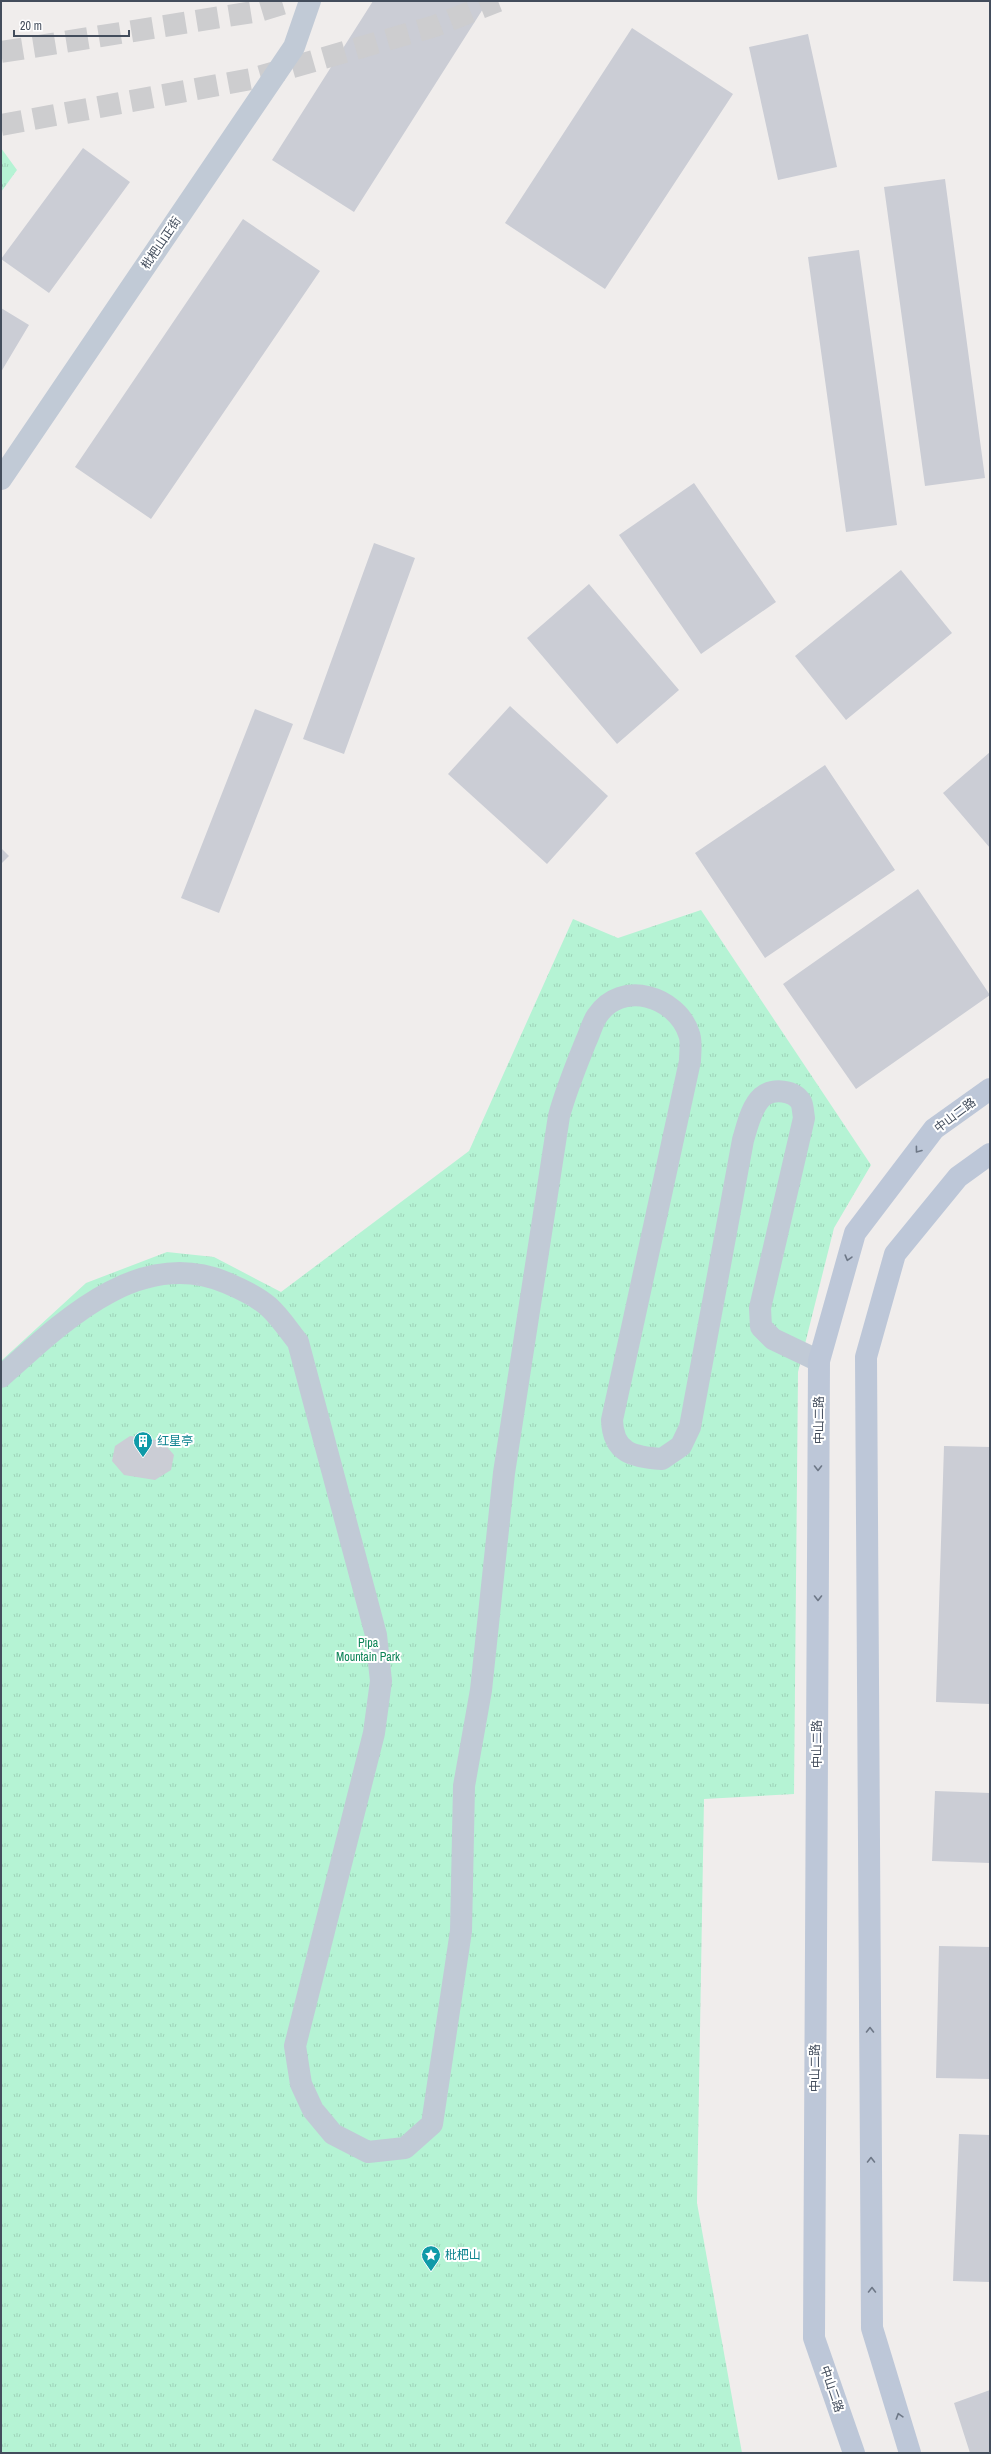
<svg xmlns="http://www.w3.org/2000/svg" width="991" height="2454" viewBox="0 0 991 2454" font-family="'Archivo Narrow','Noto Sans SC',sans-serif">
<defs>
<pattern id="park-tufts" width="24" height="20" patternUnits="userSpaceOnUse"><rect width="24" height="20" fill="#b5f3d4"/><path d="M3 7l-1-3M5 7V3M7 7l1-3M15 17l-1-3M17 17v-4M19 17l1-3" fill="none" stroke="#9dd2b8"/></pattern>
</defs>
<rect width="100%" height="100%" fill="#f0edec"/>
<path fill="url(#park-tufts)" d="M1,148L17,170L1,192Z
M701,910L871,1165L834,1228L798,1372L794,1794L704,1799L697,2203L742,2453H1V1361L86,1283L167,1252L214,1257L281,1292L469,1151L573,919L618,938Z"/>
<path fill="#cbcdd5" d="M373,1H488L354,212L272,160Z
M632,28L733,94L605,289L505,223Z
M808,34L837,167L778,180L749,47Z
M83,148L130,182L49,293L1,259Z
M945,179L985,478L925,486L884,187Z
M243,219L320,271L151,519L75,467Z
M859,250L897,525L846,532L808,257Z
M1,308L29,325L1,372Z
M694,483L776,602L701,654L619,535Z
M374,543L415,558L344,754L303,739Z
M901,570L952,633L846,720L795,656Z
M589,584L679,690L617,744L527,638Z
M510,706L608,796L547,864L448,774Z
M255,709L293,724L219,913L181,898Z
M990,752V848L943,793Z
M825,765L895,870L765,958L695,853Z
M1,848L9,856L1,864Z
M918,889L990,995L856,1089L783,984Z
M130,1436L162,1441L174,1455L171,1470L155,1480L124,1475L112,1461L115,1446Z
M944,1446L990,1447V1704L936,1702Z
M935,1791L990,1793V1863L932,1861Z
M939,1946L990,1947V2079L936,2078Z
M959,2134L990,2135V2282L953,2281Z
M990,2390V2453H970L954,2403Z"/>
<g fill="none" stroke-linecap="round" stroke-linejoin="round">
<path stroke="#cdcdcf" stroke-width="22" stroke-dasharray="22 11" stroke-linecap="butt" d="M1,52L259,11L292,1
M1,125L251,79L435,26L498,1"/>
<path stroke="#c1cad6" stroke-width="22" d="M1,1377C61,1323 139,1245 227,1283C241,1289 258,1297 269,1307C280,1317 289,1331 298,1342L376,1635L381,1681L374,1733L295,2046L301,2084L313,2110L333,2134L368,2152L405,2148L432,2124L461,1931L464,1786L481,1690L504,1473L559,1116C566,1090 576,1066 586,1041C590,1033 592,1023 597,1016C621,979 677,996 689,1034C692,1041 690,1053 690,1061L612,1420C613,1453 633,1457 662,1459L681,1446L690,1427L743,1140C747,1127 751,1107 762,1097C773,1088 794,1090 801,1102C803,1106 803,1113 804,1118L760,1308L761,1327L773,1339L819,1361"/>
<path stroke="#c1cad6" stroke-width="22" d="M1,479L294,47L310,1"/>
<path stroke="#bdc7d8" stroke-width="22" d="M854,2453L814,2338L819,1361L855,1233L934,1129L990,1089
M910,2453L872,2328L866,1357L895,1254L958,1177L990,1154"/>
</g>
<defs><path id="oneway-chevron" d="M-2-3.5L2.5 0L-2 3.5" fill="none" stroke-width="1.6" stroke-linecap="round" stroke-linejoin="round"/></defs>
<g stroke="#6e7887">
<use href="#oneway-chevron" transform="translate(918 1150) rotate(127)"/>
<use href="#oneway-chevron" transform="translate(848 1258) rotate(106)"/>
<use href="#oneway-chevron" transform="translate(818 1468) rotate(90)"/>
<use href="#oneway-chevron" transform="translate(818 1598) rotate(90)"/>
<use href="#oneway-chevron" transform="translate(870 2030) rotate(-90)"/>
<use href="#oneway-chevron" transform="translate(871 2160) rotate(-90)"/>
<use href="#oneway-chevron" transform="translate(872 2290) rotate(-90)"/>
<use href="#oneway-chevron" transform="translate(899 2416) rotate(-107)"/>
</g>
<defs>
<symbol id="building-pin" viewBox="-11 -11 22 30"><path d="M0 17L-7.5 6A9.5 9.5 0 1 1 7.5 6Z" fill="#0f9aa8" stroke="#fff"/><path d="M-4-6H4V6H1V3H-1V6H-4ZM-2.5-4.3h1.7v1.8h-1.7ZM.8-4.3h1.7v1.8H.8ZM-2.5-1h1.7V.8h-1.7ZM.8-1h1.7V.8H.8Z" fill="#fff"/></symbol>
<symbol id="sight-pin" viewBox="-11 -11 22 30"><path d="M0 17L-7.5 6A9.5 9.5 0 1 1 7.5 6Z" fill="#0f9aa8" stroke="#fff"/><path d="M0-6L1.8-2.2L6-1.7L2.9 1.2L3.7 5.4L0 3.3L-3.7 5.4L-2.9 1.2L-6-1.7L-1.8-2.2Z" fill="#fff"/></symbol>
</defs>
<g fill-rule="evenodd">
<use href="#building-pin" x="132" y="1430" width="22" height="30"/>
<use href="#sight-pin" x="420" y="2244" width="22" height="30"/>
</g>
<g text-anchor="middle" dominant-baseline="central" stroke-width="4" stroke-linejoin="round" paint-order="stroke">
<g font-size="12" fill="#434d5c" stroke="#fff">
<text transform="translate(161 243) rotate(-56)">枇杷山正街</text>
<text transform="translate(955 1115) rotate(-37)">中山二路</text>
<text transform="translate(819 1420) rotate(-90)">中山二路</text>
<text transform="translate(817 1744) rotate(-90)">中山二路</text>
<text transform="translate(815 2068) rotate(-90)">中山二路</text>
<text transform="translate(832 2389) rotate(71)">中山二路</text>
</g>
<g font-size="12" fill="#0d838f" stroke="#fff" text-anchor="start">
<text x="157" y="1441">红星亭</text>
<text x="445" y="2255">枇杷山</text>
</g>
<g font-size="12" fill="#0d8457" stroke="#fff">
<text x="368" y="1643">Pipa<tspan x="368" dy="14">Mountain Park</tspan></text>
</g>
</g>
<rect width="991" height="2454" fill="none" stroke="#434d5c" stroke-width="4"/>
<path d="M14 30v6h115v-6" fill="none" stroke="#434d5c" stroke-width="2"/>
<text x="20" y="30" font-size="12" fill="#434d5c" stroke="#ffffff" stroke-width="3" paint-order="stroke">20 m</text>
</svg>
